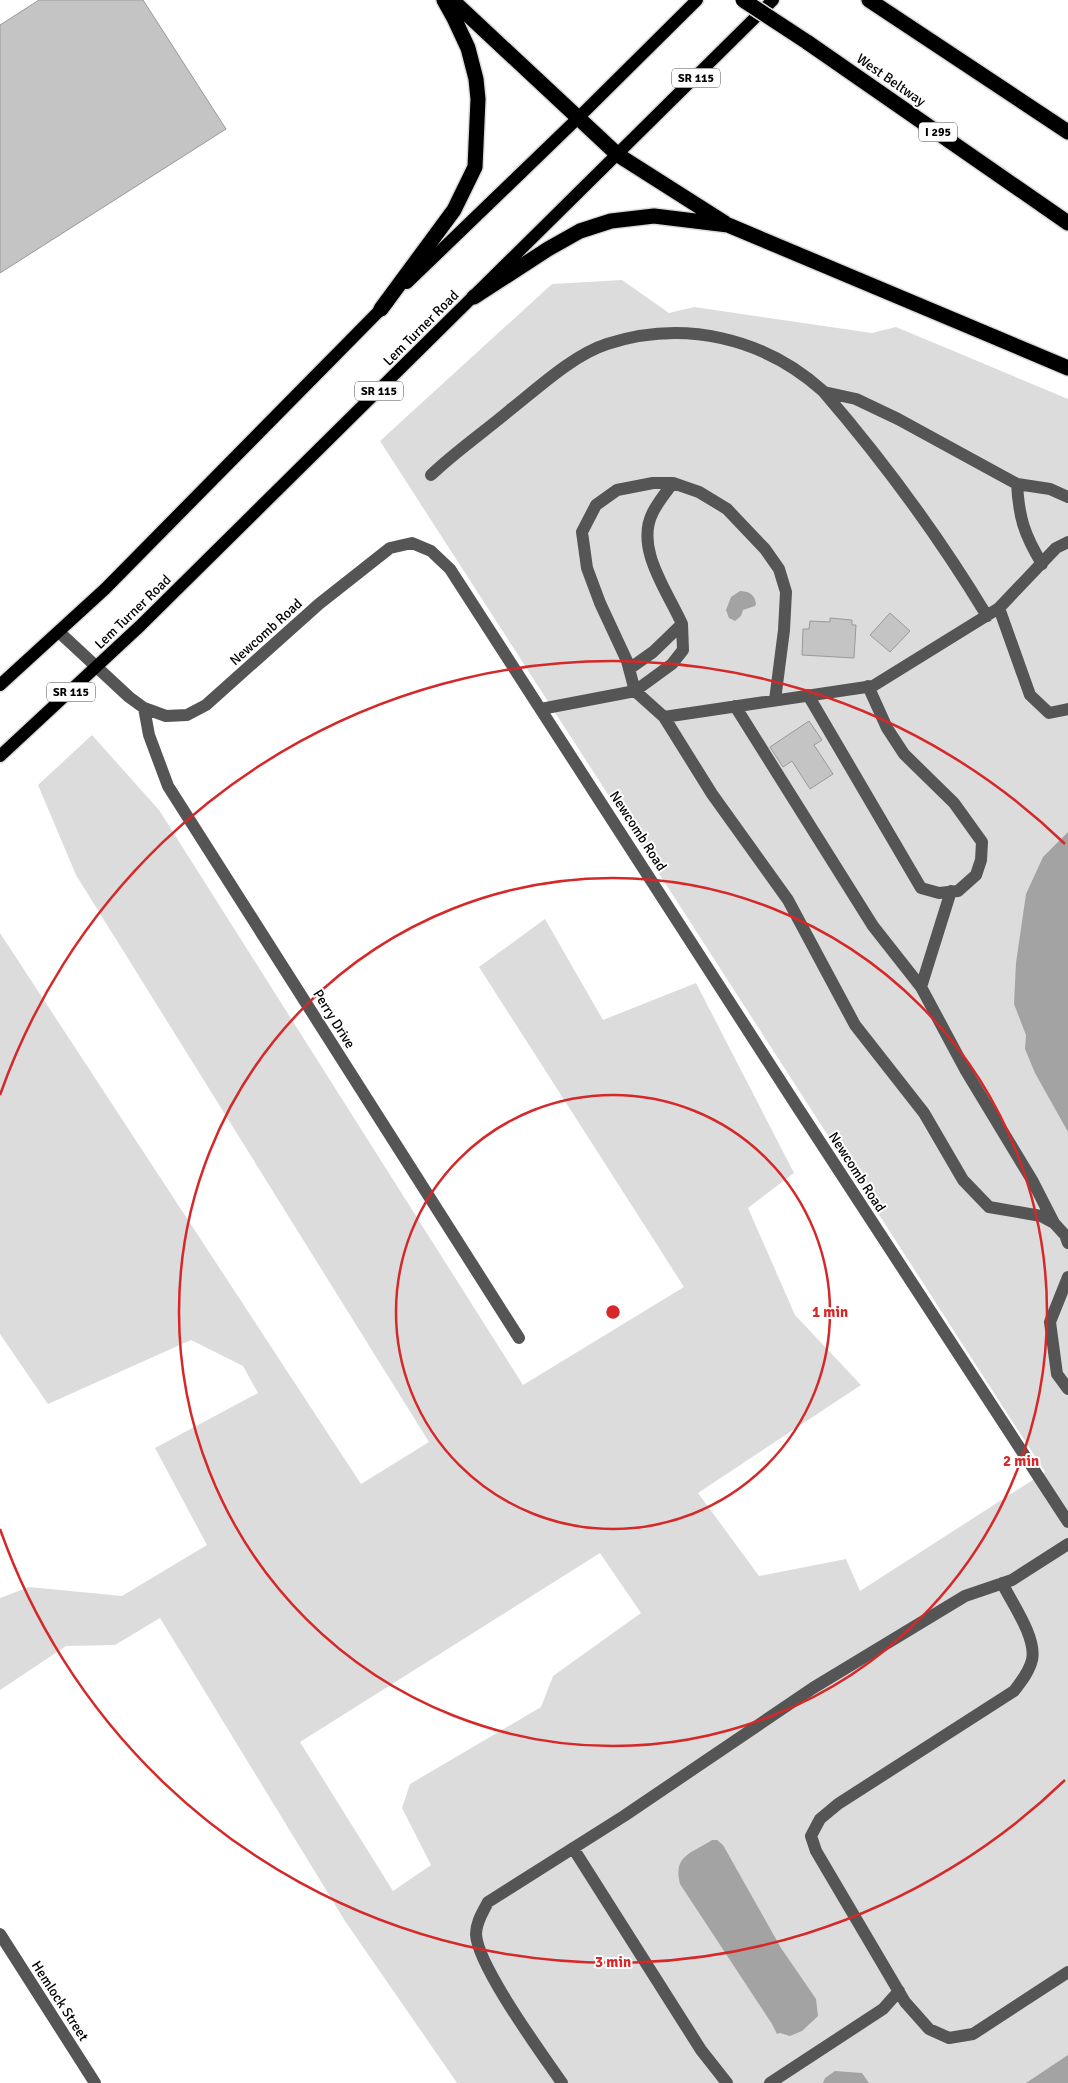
<svg xmlns="http://www.w3.org/2000/svg" width="1068" height="2083" viewBox="0 0 1068 2083" font-family="Signika,sans-serif">
<rect width="100%" height="100%" fill="#fff"/>
<path fill="#dcdcdc" fill-rule="evenodd" d="M622,280L669,313L694,307L872,333L896,327L1068,399V2083H457L345,1921L160,1618L115,1645L66,1646L0,1690V1598L29,1587L122,1596L207,1545L155,1448L258,1393L243,1366L191,1340L48,1404L0,1334V933L361,1484L429,1442L76,875L38,785L92,735L159,810L523,1385L684,1287L479,967L545,919L603,1020L696,983L794,1173L748,1208L795,1315L861,1385L698,1493L759,1576L846,1559L860,1591L1045,1472L380,441L552,284ZM600,1553L641,1613L553,1676L541,1707L410,1784L402,1808L431,1865L393,1891L300,1742Z"/>
<path fill="#a3a3a3" d="M740,591C748,591 755,594 756,604L755,606L743,610L741,616L735,621L729,618L726,610L731,597Z
M1068,832V1132L1035,1073L1025,1049L1026,1035L1014,1004L1016,963L1026,894L1043,857Z
M712,1840H717L723,1845L781,1948L816,1999L818,2016L802,2031L790,2036L780,2033L777,2034L772,2024L680,1884C673,1855 691,1854 712,1840Z
M1068,2055V2083H1026Z
M835,2071L862,2073L869,2083H823L825,2078Z"/>
<path fill="#c4c4c4" stroke="#999" d="M39,0H143L226,129L0,273V25Z
M890,613L910,631L890,652L870,635Z
M830,618L852,620V625H856L854,658L802,655L803,629H809L810,621L830,622Z
M809,721L822,740L814,745L833,774L810,789L792,761L783,767L770,747Z"/>
<g fill="none" stroke-linecap="round" stroke-linejoin="round">
<defs>
<path id="major" d="M407,283L578,118L697,0
M0,685L105,589L388,302
M0,756L140,626L773,0"/>
<path id="highway" d="M452,0L618,155L725,223
M869,0L1068,132
M807,42L1068,223
M474,297L548,249L580,231L611,221L654,216L728,225L1068,368
M381,309L454,210L475,167L478,99L476,79L468,48L454,18L444,0"/>
</defs>
<use href="#major" stroke="#dbdbdb" stroke-width="15"/>
<use href="#highway" stroke="#dbdbdb" stroke-width="18"/>
<path stroke="#555" stroke-width="12" d="M824,392L856,399L898,419L1017,484L1050,489L1068,497
M431,475C456,451 484,432 510,410C538,388 573,355 607,344C684,319 764,338 823,391C885,463 938,535 987,616
M673,483C666,492 658,502 653,512C634,548 668,592 682,624
M1017,484C1019,518 1024,534 1042,564
M999,608L1030,695L1049,713L1068,709
M59,632L129,697L144,708L166,716L187,715L206,705L319,604L390,548L412,543L431,551L450,569L798,1108L1068,1522
M629,669L653,652L682,624L683,650L672,664L635,691L627,661L600,603L587,568L582,532L596,505L617,490L653,483H673L699,492L727,509L765,549L779,569L786,592L784,630L775,700
M808,695L921,888L939,893L958,891L976,875L981,860L982,842L954,803L904,754L887,728L868,686
M735,706L873,926L921,987
M144,708L149,735L168,786L519,1338
M541,709L635,691L664,717L873,686L999,608L1056,548L1068,542
M664,717L712,794L788,900L855,1025L924,1113L963,1180L989,1207L1041,1216L1054,1223L1065,1235L1068,1243
M951,891L921,987L966,1071L1032,1180L1054,1223
M1068,1277L1050,1322L1057,1374L1068,1389
M1002,1583C1012,1603 1037,1638 1032,1660C1029,1672 1021,1682 1014,1691L838,1804L820,1819L811,1836L816,1851L905,2002L929,2029L949,2038L973,2034L1068,1972
M573,1848L701,2050L727,2083
M0,1934L95,2083
M562,2083C542,2054 477,1965 476,1934C476,1922 483,1912 488,1902L624,1816L813,1688L965,1596L1012,1580L1068,1544
M770,2083L883,2009L899,1991"/>
<use href="#major" stroke="#000" stroke-width="12"/>
<use href="#highway" stroke="#000" stroke-width="15"/>
<defs>
<path id="highway-bridge" d="M743,0L807,42"/>
</defs>
<use href="#highway-bridge" stroke="#dbdbdb" stroke-width="18" stroke-linecap="butt"/>
<use href="#highway-bridge" stroke="#000" stroke-width="15"/>
</g>
<g fill="none" stroke="#d62828" stroke-width="2.5">
<circle cx="613" cy="1312" r="217"/>
<circle cx="613" cy="1312" r="434"/>
<path d="M1065 1780A650 650 0 0 1 0 1529M0 1095A650 650 0 0 1 1065 844"/>
</g>
<g text-anchor="middle" dominant-baseline="central" stroke-width="4" stroke-linejoin="round" paint-order="stroke">
<g fill="#fff" stroke="#4c4c4c" stroke-width="1">
<rect x="672" y="68.5" width="48" height="19" rx="4"/>
<rect x="919" y="122.5" width="38" height="19" rx="4"/>
<rect x="355" y="381.5" width="48" height="19" rx="4"/>
<rect x="47" y="682.5" width="48" height="19" rx="4"/>
</g>
<g font-size="12" font-weight="bold" fill="#000">
<text x="696" y="78">SR 115</text>
<text x="938" y="132">I 295</text>
<text x="379" y="391">SR 115</text>
<text x="71" y="692">SR 115</text>
</g>
<g font-size="14" fill="#000" stroke="#fff">
<text transform="translate(891 80) rotate(35)">West Beltway</text>
<text transform="translate(421 328) rotate(-45)">Lem Turner Road</text>
<text transform="translate(133 612) rotate(-44)">Lem Turner Road</text>
<text transform="translate(266 632) rotate(-42)">Newcomb Road</text>
<text transform="translate(638 831) rotate(57)">Newcomb Road</text>
<text transform="translate(334 1019) rotate(58)">Perry Drive</text>
<text transform="translate(857 1172) rotate(57)">Newcomb Road</text>
<text transform="translate(60 2001) rotate(57)">Hemlock Street</text>
</g>
</g>
<circle cx="613" cy="1312" r="8" fill="#d62828" stroke="#fff" stroke-width="2.5"/>
<g font-size="15" text-anchor="middle" font-weight="bold" fill="#d62828" stroke="#fff" stroke-width="4" stroke-linejoin="round" paint-order="stroke">
<text x="830" y="1317">1 min</text>
<text x="1021" y="1466">2 min</text>
<text x="613" y="1967">3 min</text>
</g>
</svg>
